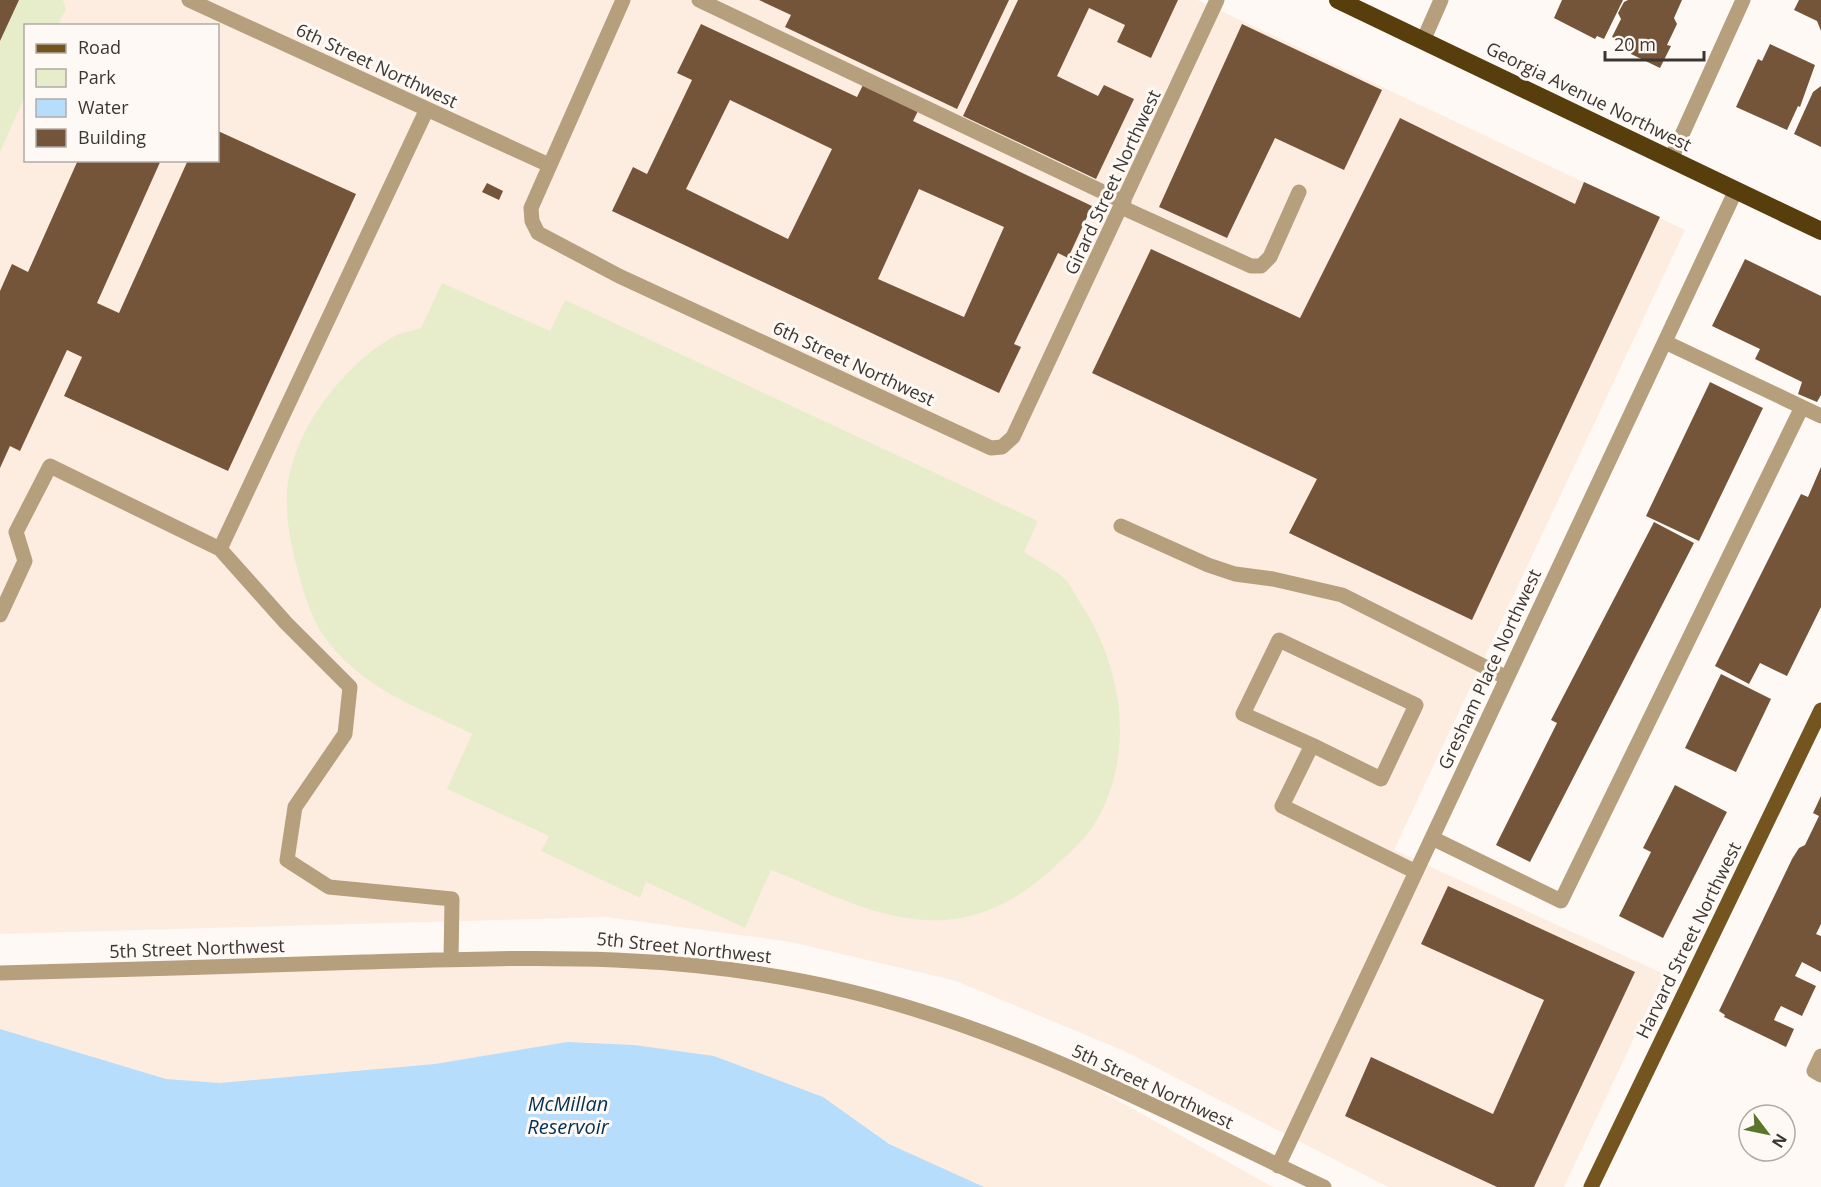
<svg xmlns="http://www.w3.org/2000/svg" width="1821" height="1187" viewBox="0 0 1821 1187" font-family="'Open Sans',sans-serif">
<rect width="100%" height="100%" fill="#fef9f5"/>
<path fill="#fdede0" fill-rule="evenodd" d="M0,0H1198L1685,230L1394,850L1664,974L1564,1187H1388L1124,1051L956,981L791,942L606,917L0,934ZM26,26H218V160H26Z
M595,957L805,982L1024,1048L1273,1187H0V979Z"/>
<path fill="#e7edcb" d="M0,0H63L66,9L58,25L26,26L25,96L0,152Z
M442,283L550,331L565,300L1038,521L1024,552C1037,561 1055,569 1066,580C1072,587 1077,598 1083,607C1122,668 1135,752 1098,818C1087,839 1066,856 1049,872C1024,894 996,911 962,918C894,930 832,894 771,870L745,928L646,882L640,898L541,851L549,836L447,789L472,734C416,706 361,689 323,635C310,616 303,590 297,568C292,549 288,529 287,510C282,445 337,370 391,338C399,333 411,331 421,328Z"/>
<path fill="#b7ddfd" d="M0,1029L166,1079L220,1083L435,1064L567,1042L634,1045L714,1056L823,1097L889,1144L984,1187H0Z"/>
<path fill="#755539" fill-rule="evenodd" d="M0,0H19L0,41Z
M759,0H1009L957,109L785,27L791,15Z
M1018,0H1178L1151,58L1117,42L1125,25L1089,8L1057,76L1098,96L1104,85L1134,99L1096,179L963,116Z
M1562,0H1623L1604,39L1597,36L1595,39L1554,18Z
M1628,0H1682L1674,18L1677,24L1667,45L1671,46L1660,68L1631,54L1634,47L1612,37L1621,19L1618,13L1624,2Z
M1799,0H1821V31L1817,21L1794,10Z
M701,24L857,97L865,81L920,107L913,121L1092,206L1068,258L1058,253L1014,344L1021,347L999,393L612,211L633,167L647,174L692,80L677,73ZM730,100L832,149L788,239L686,189ZM919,189L1004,227L964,317L878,279Z
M1242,24L1382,90L1344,170L1275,138L1227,238L1159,207Z
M1770,44L1815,65L1800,107L1798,106L1787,130L1736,107L1758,59L1762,61Z
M1821,86V147L1794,134L1813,92Z
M1400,118L1575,204L1584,182L1660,217L1472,620L1289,533L1317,479L1092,373L1151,249L1300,318Z
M218,131L356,194L228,471L64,396L82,357L67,350L20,451L10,446L0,468V291L12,264L28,272L78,160H161L97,303L119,313L188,160H218Z
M487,183L503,191L499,200L482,192Z
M1745,259L1821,296V395L1817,402L1798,394L1802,382L1755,359L1760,349L1712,326Z
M1710,382L1763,408L1699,541L1646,516Z
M1821,467V607L1787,676L1760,663L1749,684L1715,666L1801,494L1808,497Z
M1654,522L1694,543L1530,862L1496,845L1557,723L1551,720Z
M1721,674L1771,699L1736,772L1685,748Z
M1675,785L1727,812L1663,938L1619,916L1651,852L1643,848Z
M1821,796V924L1816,934L1821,936V972L1802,962L1795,976L1816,986L1802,1016L1781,1006L1777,1013L1774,1020L1794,1029L1786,1047L1724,1017L1725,1015L1719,1011L1792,859L1799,848L1805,845L1819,816L1813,813Z
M1448,886L1635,972L1534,1187H1497L1345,1116L1371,1057L1493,1114L1544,1000L1421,944Z"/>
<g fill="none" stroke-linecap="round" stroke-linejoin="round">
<path stroke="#b69f7d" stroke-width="15" d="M189,0L549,165
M623,0L531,208L532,221L538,233L619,276L991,448L1002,447L1013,437L1217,0
M699,0L1124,202
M1423,41L1441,0
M1671,159L1743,0
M1121,207L1251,266H1261L1270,257L1299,192
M1665,342L1802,407
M1121,526L1208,565L1235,574L1273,579L1342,595L1507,678
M220,549L286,623L350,687L345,734L295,807L287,860L329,887L452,899L451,959
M0,615L25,561L16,532L50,466L220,549L427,109
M1312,745L1243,714L1279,640L1416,705L1381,779L1312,745L1282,806L1416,872
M1432,838L1561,901L1802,407L1821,416
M0,973C121,970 243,966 364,962C533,957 682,951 848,991C1016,1031 1169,1114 1324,1187
M1821,1056L1814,1071L1821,1075
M1278,1166L1736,190"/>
<path stroke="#75551f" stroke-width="15" d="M1591,1187L1821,710"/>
<path stroke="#583d0d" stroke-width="18" d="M1338,0L1821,231"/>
</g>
<g text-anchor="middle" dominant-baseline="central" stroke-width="6" stroke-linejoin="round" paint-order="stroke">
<g font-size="18" fill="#3c3632" stroke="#fef9f5">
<text transform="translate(377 65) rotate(25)">6th Street Northwest</text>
<text transform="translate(1589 96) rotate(26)">Georgia Avenue Northwest</text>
<text transform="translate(1112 182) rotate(-65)">Girard Street Northwest</text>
<text transform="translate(854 363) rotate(25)">6th Street Northwest</text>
<text transform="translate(1489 669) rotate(-65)">Gresham Place Northwest</text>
<text transform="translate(1688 940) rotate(-64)">Harvard Street Northwest</text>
<text transform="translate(684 947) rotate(6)">5th Street Northwest</text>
<text transform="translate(197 948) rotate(-2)">5th Street Northwest</text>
<text transform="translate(1153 1086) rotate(25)">5th Street Northwest</text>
</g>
<g font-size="20" font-style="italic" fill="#043251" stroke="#fef9f5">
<text x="568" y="1103">McMillan<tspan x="568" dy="23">Reservoir</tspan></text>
</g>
</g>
<rect x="24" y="24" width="195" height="138" fill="#fef9f5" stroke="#b0aba7" stroke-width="1.5"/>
<rect x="36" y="44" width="30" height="9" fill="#75551f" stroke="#b0aba7" stroke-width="1.5"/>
<text x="78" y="54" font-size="18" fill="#3c3632">Road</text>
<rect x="36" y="69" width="30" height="18" fill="#e7edcb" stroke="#b0aba7" stroke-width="1.5"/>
<text x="78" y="84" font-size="18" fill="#3c3632">Park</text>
<rect x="36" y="99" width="30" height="18" fill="#b7ddfd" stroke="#b0aba7" stroke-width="1.5"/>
<text x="78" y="114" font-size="18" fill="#3c3632">Water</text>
<rect x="36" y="129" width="30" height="18" fill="#755539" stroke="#b0aba7" stroke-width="1.5"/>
<text x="78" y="144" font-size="18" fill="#3c3632">Building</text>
<g transform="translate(1767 1133) rotate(122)"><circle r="28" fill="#fef9f5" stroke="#b0aba7" stroke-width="1.5"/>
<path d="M0-4.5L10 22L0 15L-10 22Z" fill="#5a762a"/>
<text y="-9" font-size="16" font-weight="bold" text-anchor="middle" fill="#3c3632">N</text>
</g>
<path d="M1605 51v9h99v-9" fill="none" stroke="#3c3632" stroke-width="3"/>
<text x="1614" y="51" font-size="18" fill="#3c3632" stroke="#fef9f5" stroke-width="4.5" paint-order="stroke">20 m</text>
</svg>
